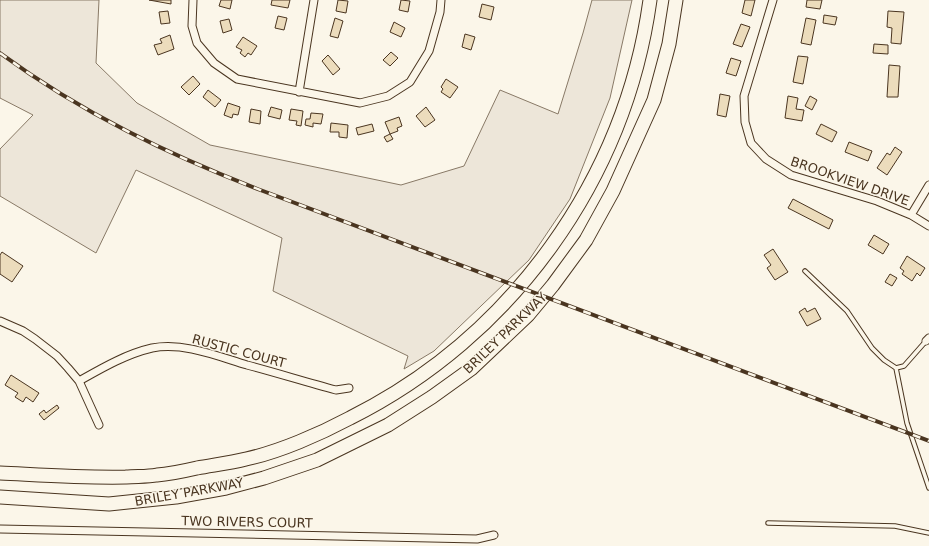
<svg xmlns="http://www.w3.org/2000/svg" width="929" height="546" viewBox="0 0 929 546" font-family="'DejaVu Sans',sans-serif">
<rect width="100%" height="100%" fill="#fbf6e9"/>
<path fill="#ede6d9" stroke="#887966" d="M0,0H99L96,63L137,103L210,145L401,185L464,166L500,90L558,114L583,33L592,0H632L610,98L570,199L529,260L434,351L404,369L408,356L273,291L282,238L136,170L96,253L0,196V149L33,115L0,98Z"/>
<path fill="#ecdcbc" stroke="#4a3520" d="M149,0H171V4Z
M221,0H232L230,9L219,6Z
M272,0H290L288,8L271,5Z
M338,0L348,1L346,13L336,11Z
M401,0L410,1L408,12L399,10Z
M745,0H755L751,16L742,13Z
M807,0H822L820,9L806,7Z
M482,4L494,7L491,20L479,17Z
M168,11L170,23L161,24L159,12Z
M888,11L904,12L901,44L891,43L892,28L887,27Z
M824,15L837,17L835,25L823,23Z
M278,16L287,18L284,30L275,28Z
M335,18L343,21L338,38L330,36Z
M806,18L816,20L811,45L801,43Z
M229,19L232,30L223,33L220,21Z
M394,22L405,28L401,37L390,32Z
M741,24L750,27L742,47L733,44Z
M465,34L475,37L471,50L462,47Z
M170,35L174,49L158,55L154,45L162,43L160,39Z
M243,37L257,46L251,55L248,53L245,57L240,53L242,50L236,47Z
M874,44L888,45V54L873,53Z
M391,52L398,58L390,66L383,60Z
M328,55L340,69L333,75L322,61Z
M798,56L808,57L803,84L793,82Z
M731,58L741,61L736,76L726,73Z
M889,65L900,66L898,97H887Z
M193,76L200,84L189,95L181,87Z
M446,79L458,87L450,98L441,92L443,89L441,87Z
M208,90L221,100L215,107L203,97Z
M720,94L730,96L726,117L717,115Z
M788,96L798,98L796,109L804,110L802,121L785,118Z
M810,96L817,100L812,110L805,106Z
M228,103L240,107L238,115L233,114L232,118L224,115Z
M271,107L282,110L280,119L268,116Z
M426,107L435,120L425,127L416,116Z
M251,109L261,111L260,124L249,122Z
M291,109L303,111L301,126L296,125L297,121L289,120Z
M311,113L323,114L321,124L313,123V127L305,125L306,119H310Z
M399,117L402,126L397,128L398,131L390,134L385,122Z
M331,123L348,125L347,138L339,137V132H330Z
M372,124L374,131L358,135L356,128Z
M821,124L837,132L832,142L816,134Z
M390,134L393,139L387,142L384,137Z
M849,142L872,151L868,161L845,152Z
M895,147L902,152L887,175L877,168L887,153L890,155Z
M793,199L833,220L829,229L788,208Z
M874,235L889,244L883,254L868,245Z
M773,249L788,272L775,280L767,268L771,265L764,255Z
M2,252L23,266L12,282L0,274V255Z
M907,256L925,268L920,276L917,273L912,281L902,274L904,271L900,268Z
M890,274L897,278L892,286L885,282Z
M805,308L807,312L815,308L821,319L807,326L799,312Z
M11,375L39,393L33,402L26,397L23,402L15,397L18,393L5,385Z
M57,405L59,408L44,420L39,414L44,410L46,413Z"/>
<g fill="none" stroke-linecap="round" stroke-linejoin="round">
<defs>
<path id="service" d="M805,271L847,311L872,348L884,360L896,368L904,366L926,341
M896,368L907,423L929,488
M768,523L895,526L929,533"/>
<path id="minor" d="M193,0L192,26L197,43L214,63L237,79L360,103L388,96L410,82L429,51L440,12L441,0
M773,0L744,96L745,122L751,143L766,159L791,175L877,201L911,215L929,226
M299,92L314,0
M911,215L929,185
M0,321L23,331L35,339L57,356L68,368L79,381L99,425
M926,341L929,338
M79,381C102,368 126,354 152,348C184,342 217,356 247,365C277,373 306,382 336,390L349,388
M0,529L477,539L494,535"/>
<path id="motorway" d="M0,473C42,475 84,478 126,477C136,476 147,477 157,475C171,474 184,471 197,468C213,465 230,463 246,459C279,452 320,434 350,418C512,337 625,180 650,0
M0,497L109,504L176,497L226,488L264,478L317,460L388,425L432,397L471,369L528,315L553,285L586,240L613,191L654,100L669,44L676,0"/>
</defs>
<use href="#service" stroke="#4a3520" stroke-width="5.5"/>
<use href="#minor" stroke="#4a3520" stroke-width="9"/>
<use href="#motorway" stroke="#4a3520" stroke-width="15"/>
<use href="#service" stroke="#fbf6e9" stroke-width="3.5"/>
<use href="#minor" stroke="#fbf6e9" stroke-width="7"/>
<use href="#motorway" stroke="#fbf6e9" stroke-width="13"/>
<defs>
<path id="rail" d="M0,53C82,113 169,155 263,191L929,441"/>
</defs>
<use href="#rail" stroke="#4a3520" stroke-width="4"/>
<use href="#rail" stroke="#fbf6e9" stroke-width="2.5" stroke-dasharray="8" stroke-linecap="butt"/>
</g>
<g text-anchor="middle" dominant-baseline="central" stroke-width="3" stroke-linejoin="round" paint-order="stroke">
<g font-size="13" fill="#4a3520" stroke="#fbf6e9">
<text transform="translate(850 181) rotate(19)">BROOKVIEW DRIVE</text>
<text transform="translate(505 333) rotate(-44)">BRILEY PARKWAY</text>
<text transform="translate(239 351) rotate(15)">RUSTIC COURT</text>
<text transform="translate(189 492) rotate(-10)">BRILEY PARKWAY</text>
<text transform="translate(247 522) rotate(1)">TWO RIVERS COURT</text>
</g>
</g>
</svg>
